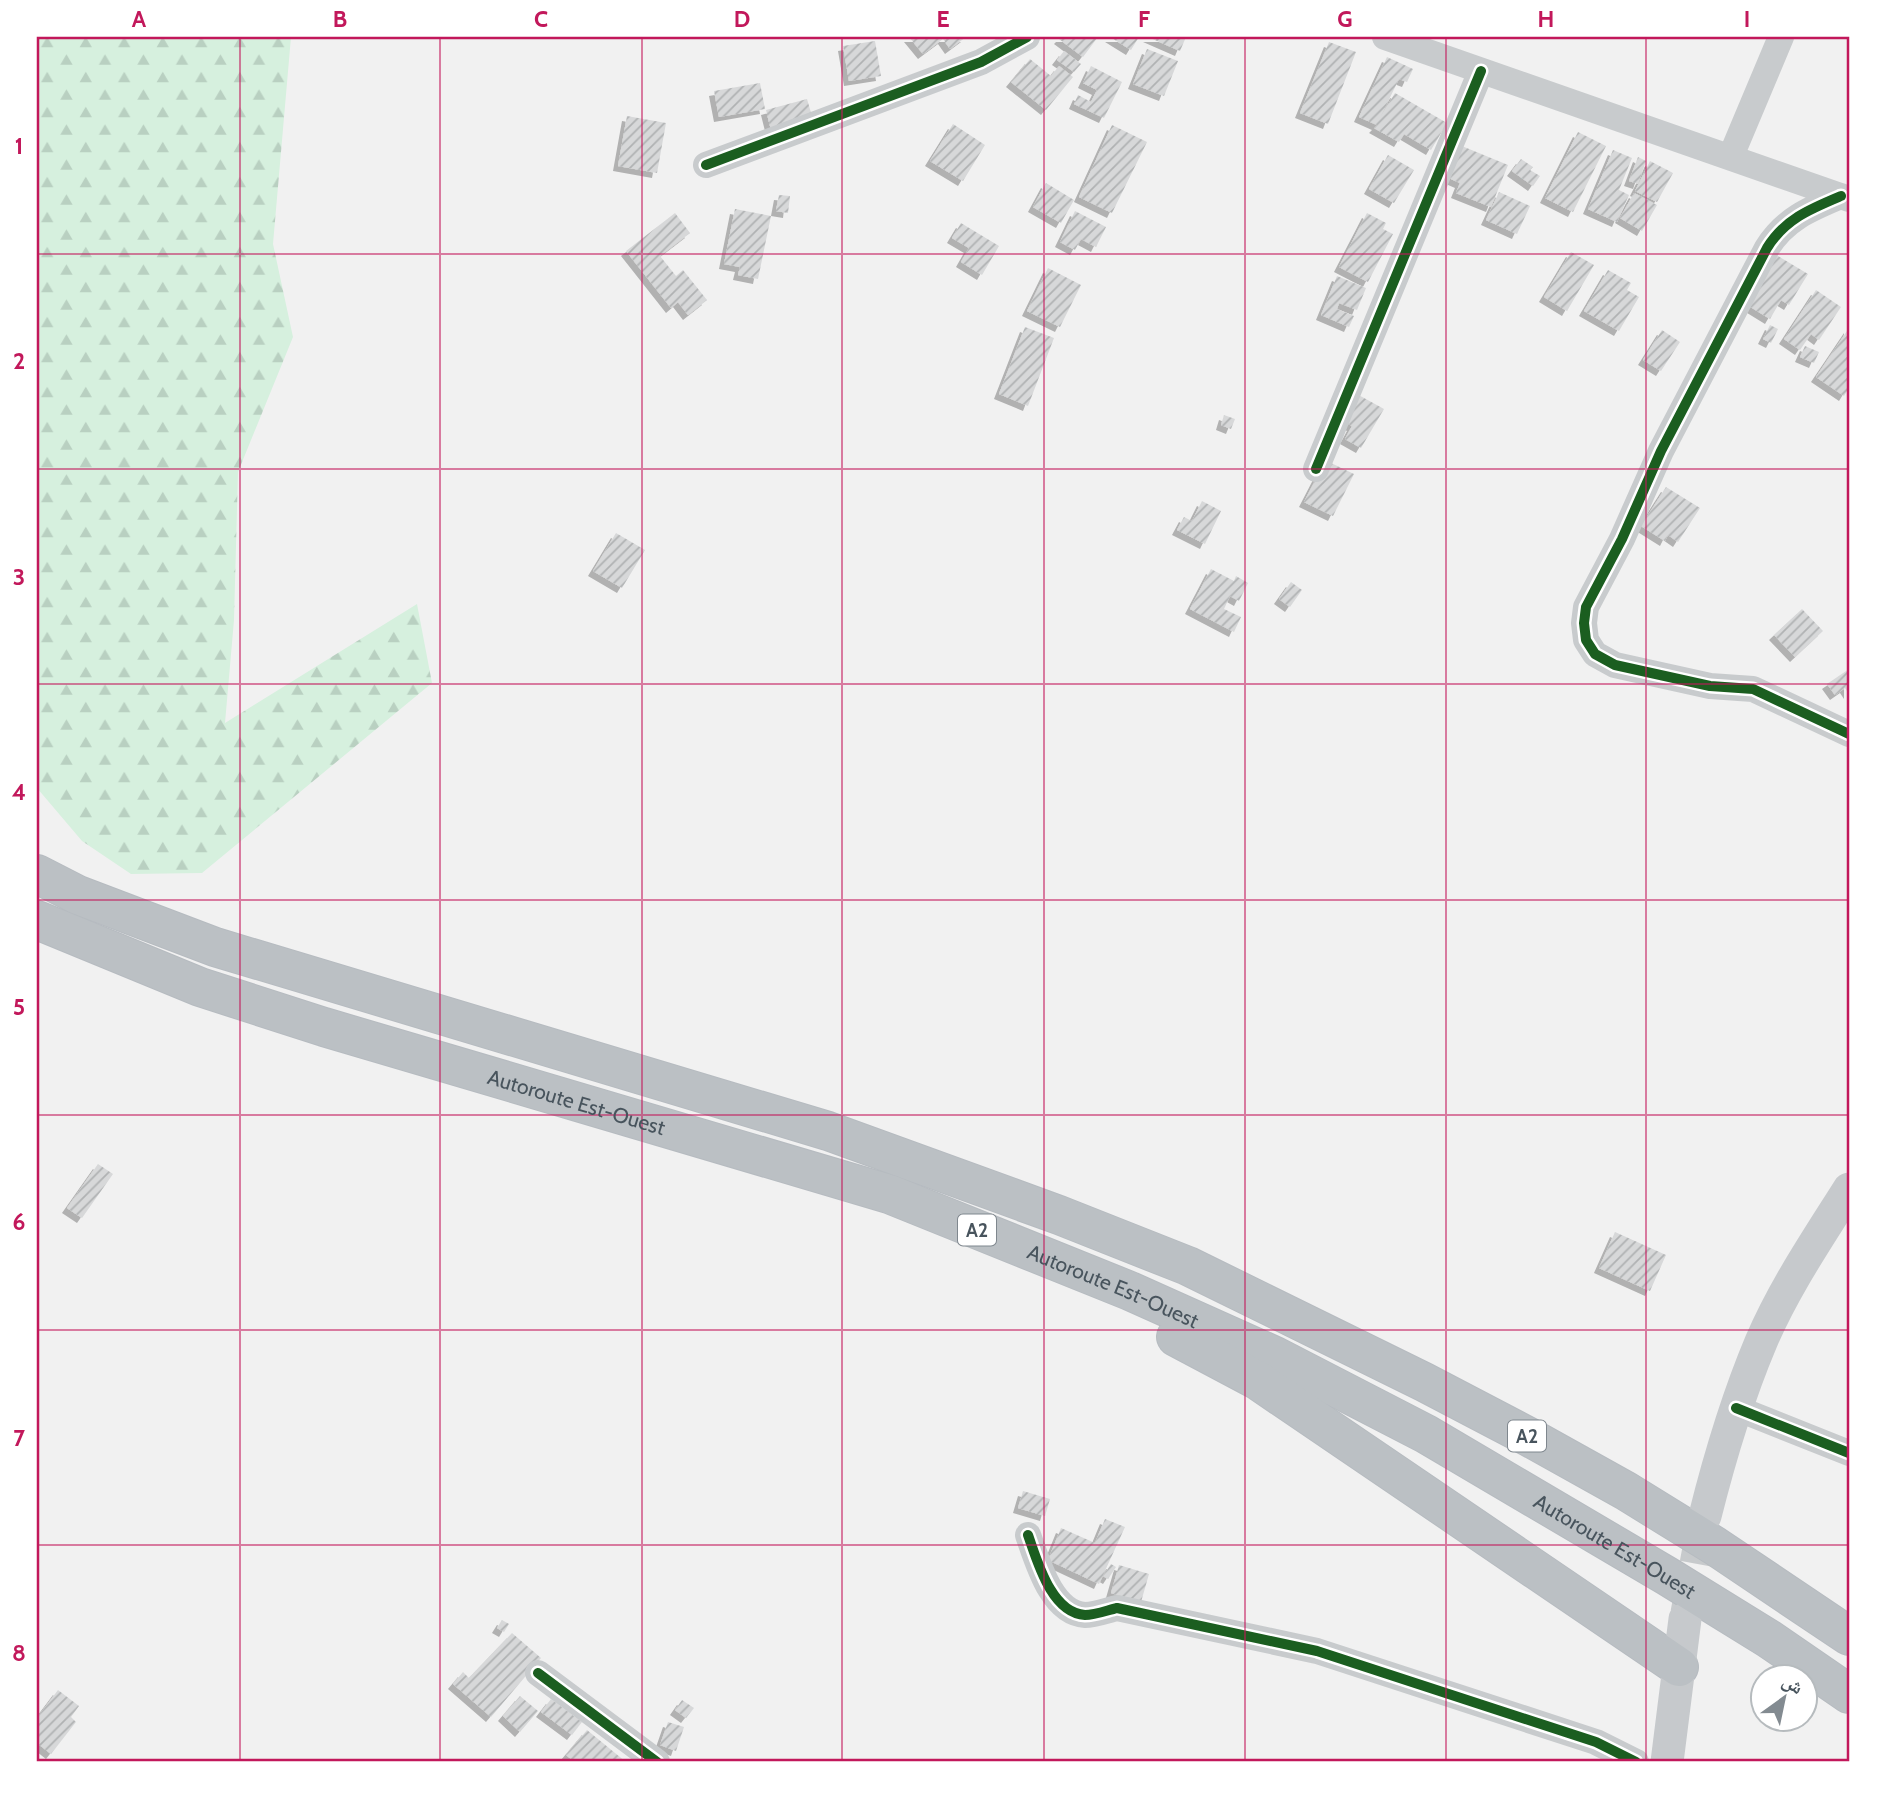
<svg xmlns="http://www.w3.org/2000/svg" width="1886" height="1799" viewBox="0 0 1886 1799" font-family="Cabin,'Noto Naskh Arabic',sans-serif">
<defs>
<pattern id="forest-firs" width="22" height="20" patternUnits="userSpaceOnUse" patternTransform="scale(1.75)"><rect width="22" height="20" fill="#d6f0de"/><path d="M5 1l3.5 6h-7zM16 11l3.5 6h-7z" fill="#b9d0c1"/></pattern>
<pattern id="building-hatch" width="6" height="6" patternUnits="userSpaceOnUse" patternTransform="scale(1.75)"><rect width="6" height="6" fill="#d7d8d9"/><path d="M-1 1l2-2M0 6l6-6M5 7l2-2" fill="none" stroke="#b0b2b3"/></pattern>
<filter id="shadow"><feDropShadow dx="-5" dy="5" stdDeviation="0" flood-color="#0004"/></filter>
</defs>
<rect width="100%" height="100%" fill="#f1f1f1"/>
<path fill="url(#forest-firs)" d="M37,37H291L273,244L293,337L238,472L234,620L225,723L417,604L432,683L202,873L131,874L82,841L37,788Z"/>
<path fill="url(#building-hatch)" filter="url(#shadow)" d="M909,37H966L950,49L943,39L923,54Z
M1061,37H1098L1083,57L1059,39Z
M1110,37H1139L1131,50Z
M1148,37H1186L1180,51Z
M875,41L881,76L849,81L843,46Z
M1329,42L1356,52L1328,124L1300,113Z
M1147,49L1178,61L1164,96L1133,84Z
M1064,51L1081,64L1074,72L1057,60Z
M1387,57L1413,69L1407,82L1399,79L1381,116L1395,93L1447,123L1431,150L1404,134L1399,142L1374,128L1377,125L1359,117Z
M1030,59L1051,76L1059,66L1073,77L1046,110L1011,82Z
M1091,66L1122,82L1104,118L1074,104L1078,95L1091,102L1097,90L1083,83Z
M760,83L765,109L719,117L714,91Z
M807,99L814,123L772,134L766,110Z
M627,116L666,123L657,173L618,166Z
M953,124L985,145L963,181L930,161Z
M1112,125L1147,142L1112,213L1079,197Z
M1578,132L1606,146L1573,212L1545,198Z
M1457,144L1508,165L1491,207L1456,193L1460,183L1444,176Z
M1613,150L1632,158L1619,190L1629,195L1617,222L1588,209Z
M1388,155L1414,170L1394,203L1369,189Z
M1638,157L1646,161L1638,184L1629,181Z
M1521,159L1533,167L1530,170L1540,176L1533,186L1512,171Z
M1650,161L1673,173L1657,202L1635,191Z
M1046,183L1074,200L1061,223L1033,207Z
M1499,192L1530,206L1517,234L1486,220Z
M1634,193L1657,205L1642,231L1620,218Z
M779,195L790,196L788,213L776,211Z
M735,209L771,216L758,279L738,275L740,267L724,264Z
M1075,211L1106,227L1096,247L1081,239L1075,250L1060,242Z
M675,213L690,233L660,256L676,276L683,270L707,300L688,315L678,302L671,308L626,251Z
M1367,213L1386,223L1383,229L1393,234L1368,282L1339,267Z
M961,223L999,246L982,275L961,262L969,248L952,238Z
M1571,252L1594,265L1567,311L1544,297Z
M1773,253L1808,274L1789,305L1781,300L1770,319L1744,303Z
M1048,268L1081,285L1060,327L1027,311Z
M1608,270L1631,283L1627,290L1639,297L1619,331L1584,311Z
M1337,276L1366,288L1357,310L1339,303L1337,309L1354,316L1349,327L1321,315Z
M1816,290L1841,307L1819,340L1811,334L1800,350L1784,339Z
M1770,325L1778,329L1771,343L1763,339Z
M1025,327L1054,338L1028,406L999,394Z
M1849,328V388L1844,396L1816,377Z
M1662,330L1680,342L1661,371L1643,360Z
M1805,346L1819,352L1814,363L1800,357Z
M1355,393L1384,409L1361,448L1345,439L1352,426L1340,419Z
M1224,415L1235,419L1231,429L1221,425Z
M1331,463L1354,474L1333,516L1304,502L1319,473Z
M1666,487L1700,508L1678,542L1668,535L1665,541L1641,526Z
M1202,501L1221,511L1205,544L1177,530L1184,517L1192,521Z
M616,533L645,550L622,588L593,571Z
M1211,569L1234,581L1236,576L1248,583L1239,601L1230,596L1224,609L1241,617L1234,632L1190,609Z
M1291,582L1302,590L1290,607L1279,599Z
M1802,609L1823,631L1795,657L1774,635Z
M1849,669V694L1845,688L1835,695L1827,684Z
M98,1164L113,1174L82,1218L67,1208Z
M1615,1232L1666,1255L1650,1291L1599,1268Z
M1023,1491L1050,1499L1045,1516L1018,1508Z
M1105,1519L1125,1527L1099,1584L1048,1560L1061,1528L1095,1543Z
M1111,1564L1116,1567L1108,1579L1103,1576Z
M1119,1565L1149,1574L1141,1602L1111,1593Z
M502,1620L509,1624L504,1632L497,1628Z
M512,1633L541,1658L491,1717L453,1684L463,1672L469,1678Z
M58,1690L79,1706L71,1717L76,1722L51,1754L37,1743V1718Z
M520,1696L538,1711L520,1732L503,1716Z
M551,1699L582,1722L572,1735L541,1712Z
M682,1700L694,1708L686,1718L675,1710Z
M668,1722L684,1727L676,1751L660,1745Z
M587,1730L626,1762H575L566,1755Z"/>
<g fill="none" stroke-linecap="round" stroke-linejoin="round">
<path stroke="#c7cacc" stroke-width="33" stroke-dasharray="33 17" stroke-linecap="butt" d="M1687,1613L1705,1516"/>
<defs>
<g id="highway">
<path d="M37,874L78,895L215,947L828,1131L1059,1215L1188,1266L1424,1382L1529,1437L1626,1491L1715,1546L1849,1636"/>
<path id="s1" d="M37,920L200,987L324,1027L889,1194L1130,1291L1275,1356L1426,1434L1667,1576L1769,1639L1849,1694"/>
<path d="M1176,1337L1257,1380L1679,1667"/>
</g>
</defs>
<use href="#highway" stroke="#b6bbc0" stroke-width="40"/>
<path stroke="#c8cbcd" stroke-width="26" d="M1385,37L1849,199
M1731,156L1781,37
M706,165L981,62L1027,37
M1841,196C1810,209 1785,219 1767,248L1661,451L1622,539L1586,607L1584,623L1586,640L1595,654L1615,665L1710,686L1753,689L1849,734
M1316,469L1481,71
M1736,1408L1849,1453
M1028,1535C1037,1560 1051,1613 1085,1615C1095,1615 1108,1610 1117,1608L1317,1651L1596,1742L1636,1762
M538,1673L657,1762"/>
<path stroke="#c6c9cc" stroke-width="33" d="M1705,1516C1720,1456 1737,1399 1761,1342C1784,1288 1818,1238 1849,1189
M1667,1762L1685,1619"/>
<use href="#highway" stroke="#bbc0c4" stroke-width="38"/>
<defs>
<path id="cycleway" d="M706,165L981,62L1027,37
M1841,196C1810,209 1785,219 1767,248L1661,451L1622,539L1586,607L1584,623L1586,640L1595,654L1615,665L1710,686L1753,689L1849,734
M1316,469L1481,71
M1736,1408L1849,1453
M1028,1535C1037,1560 1051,1613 1085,1615C1095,1615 1108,1610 1117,1608L1317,1651L1596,1742L1636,1762
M538,1673L657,1762"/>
</defs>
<use href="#cycleway" stroke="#fff" stroke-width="15"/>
<use href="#cycleway" stroke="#1b5e20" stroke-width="10"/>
</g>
<path fill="none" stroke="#c2185b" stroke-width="2" stroke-opacity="0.55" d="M240,37V1762M440,37V1762M642,37V1762M842,37V1762M1044,37V1762M1245,37V1762M1446,37V1762M1646,37V1762M37,254H1849M37,469H1849M37,684H1849M37,900H1849M37,1115H1849M37,1330H1849M37,1545H1849"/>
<g text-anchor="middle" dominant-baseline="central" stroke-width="5" stroke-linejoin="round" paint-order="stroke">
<g fill="#fff" stroke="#7f878e" stroke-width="2">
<rect x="958" y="1214.5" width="38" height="31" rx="5"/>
<rect x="1508" y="1420.5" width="38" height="31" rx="5"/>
</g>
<g font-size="19" font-weight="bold" fill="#48545d">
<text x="977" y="1230">A2</text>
<text x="1527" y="1436">A2</text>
</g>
<g font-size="21" fill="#48545d" stroke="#fff">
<text stroke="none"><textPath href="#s1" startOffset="570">Autoroute Est-Ouest</textPath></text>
<text stroke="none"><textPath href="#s1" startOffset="1138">Autoroute Est-Ouest</textPath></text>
<text stroke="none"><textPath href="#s1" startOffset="1704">Autoroute Est-Ouest</textPath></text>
</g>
</g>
<rect width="1886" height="1799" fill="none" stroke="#ffffff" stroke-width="77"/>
<g transform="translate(1784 1698) rotate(33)"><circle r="33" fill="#ffffff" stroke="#b6bbbe" stroke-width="2"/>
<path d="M0-5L12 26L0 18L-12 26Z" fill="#838b91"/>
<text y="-10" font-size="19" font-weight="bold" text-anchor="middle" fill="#48545d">ش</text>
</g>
<rect x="38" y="38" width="1810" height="1722" fill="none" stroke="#c2185b" stroke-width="2.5"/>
<g font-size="23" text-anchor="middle" font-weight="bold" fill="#c2185b">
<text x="139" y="27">A</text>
<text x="340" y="27">B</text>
<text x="541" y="27">C</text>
<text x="742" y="27">D</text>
<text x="943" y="27">E</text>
<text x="1144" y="27">F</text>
<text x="1345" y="27">G</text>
<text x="1546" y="27">H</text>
<text x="1747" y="27">I</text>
<text x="19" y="154">1</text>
<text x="19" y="369">2</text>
<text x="19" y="585">3</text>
<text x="19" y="800">4</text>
<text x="19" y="1015">5</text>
<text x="19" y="1230">6</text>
<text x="19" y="1446">7</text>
<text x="19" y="1661">8</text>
</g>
</svg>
